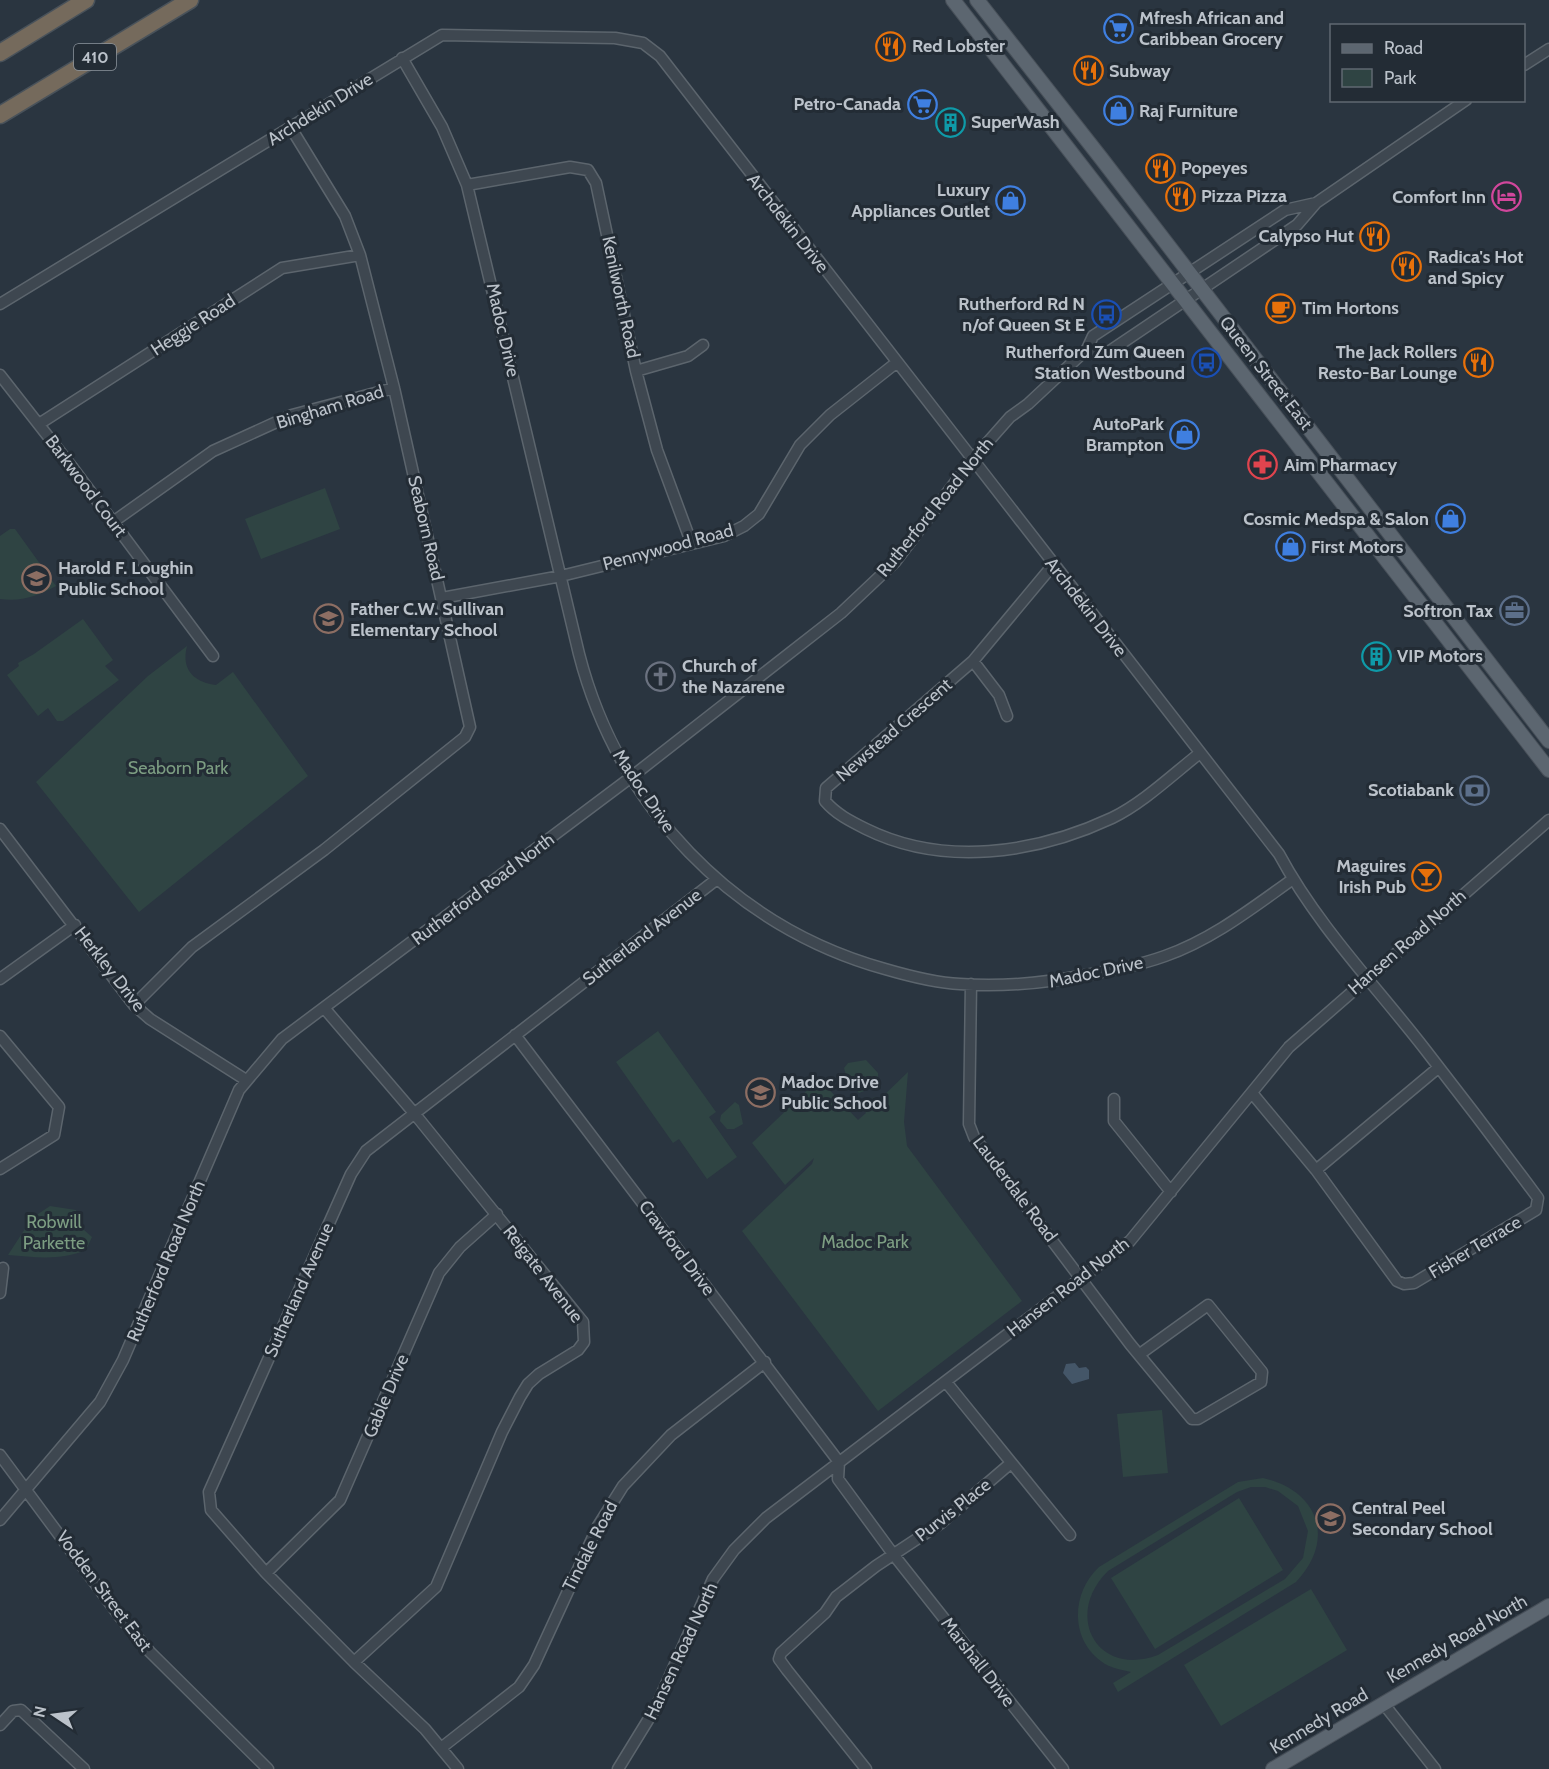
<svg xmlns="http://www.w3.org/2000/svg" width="1549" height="1769" viewBox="0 0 1549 1769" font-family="Cabin,sans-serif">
<rect width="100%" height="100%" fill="#2a3540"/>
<path fill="#2f4443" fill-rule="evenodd" d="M325,488L340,529L261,559L245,519Z
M10,529H15L56,586C37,596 22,602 0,599V536Z
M83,619L113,660L105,666L119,680L63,721H57L48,708L38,716L7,675L19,666L18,663L34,654Z
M187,646C181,669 193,682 216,685L233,672L308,776L139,912L36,782L148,676Z
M658,1031L716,1112L709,1117L737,1157L707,1179L679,1139L673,1143L616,1062Z
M866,1060L878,1073V1086L859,1093L847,1079L844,1068L848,1063Z
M908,1072L904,1122L907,1146L1022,1301L878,1411L742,1231L812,1164L814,1158L785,1185L752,1143L819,1079L858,1120L866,1113L861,1103L875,1097L879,1100Z
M735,1102L739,1105L743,1124L734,1129H727L720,1121L721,1115Z
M50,1206L76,1210L84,1230L92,1237L86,1250C61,1261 34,1257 8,1255L32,1218Z
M1162,1410L1168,1473L1123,1477L1117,1414Z
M1263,1478C1319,1491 1336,1540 1296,1582L1118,1692L1113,1683L1131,1672C1124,1670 1116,1669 1109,1666C1070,1646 1069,1595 1099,1567L1238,1482ZM1251,1487H1265L1278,1491L1298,1506L1308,1531L1303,1558L1285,1579L1158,1655C1097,1678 1063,1615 1108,1571L1237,1492Z
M1239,1498L1283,1570L1155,1649L1111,1578Z
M1311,1589L1347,1650L1221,1726L1184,1665Z"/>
<path fill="#445668" d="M1075,1363L1079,1368L1086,1367L1089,1370V1379L1072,1384L1063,1373L1066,1364Z"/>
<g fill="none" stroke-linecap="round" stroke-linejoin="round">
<defs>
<path id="minor" d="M402,58L442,127L467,185L579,654C618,806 733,927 885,969C909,976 935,983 960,984C1002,987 1045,983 1086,975C1113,970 1140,965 1165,956C1213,939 1252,908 1293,879
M1524,65L1549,49
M467,185L570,167L588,170L596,183L636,371L657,450L691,542
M0,304L442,35L615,38L643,43L660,56L1279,854C1317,925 1375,985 1424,1048C1463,1098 1501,1148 1538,1198L1536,1210L1414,1283L1404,1284L1397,1281L1316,1170L1252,1093
M1087,349L1107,353L1297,225L1316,203L1466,100
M636,371L688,356L703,345
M0,375L72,467L213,656
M39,424L282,268L360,255
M113,522L213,451L292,415L394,388
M1053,565L973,661L826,788L825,801C836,814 850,821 866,829C943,867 1035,854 1112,818C1143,803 1172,775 1200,753
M442,598L561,576L724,536L744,526L759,514L800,445L830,415L896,363
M973,661L999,695L1007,716
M0,829L134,1005L150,1019L246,1080
M0,979L75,925
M971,984L969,1124L974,1137L1130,1344L1192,1419H1198L1261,1382L1262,1372L1208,1305L1140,1354
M134,1005L192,947L324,850L465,737L470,727L394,388L360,255L345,216L291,128
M325,1009L414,1113L583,1322L584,1342L578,1350L539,1374L528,1384L520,1397L502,1432L436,1587L354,1662
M515,1035L839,1462
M0,1036L59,1107L54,1135L0,1169
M1114,1099V1121L1171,1192
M1316,1170L1438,1068
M0,1293L3,1268
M946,1382L1070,1535
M0,1455L120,1617L150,1652L268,1769
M839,1462L838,1479L893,1554L1063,1769
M0,1520L100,1402L123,1360L239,1090L282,1039L630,778L841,613L895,562L972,460L1010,417L1028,404L1087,349L1093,336L1285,210L1316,203
M266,1573L340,1500L439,1273L460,1247L497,1214
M1383,1703L1435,1769
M0,1725L13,1711L21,1710L84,1769
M441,1748L519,1687L534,1665L598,1526L623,1486L671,1435L765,1362
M458,1769L425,1729L354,1662L266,1573L211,1510L209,1492L351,1174L366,1151L717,879
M618,1769L656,1707L713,1579L734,1550L766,1518L1130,1241L1289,1047L1549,820
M866,1769L787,1670L779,1659L781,1653L825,1613L836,1597L876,1566L941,1523L1011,1463"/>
<path id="major" d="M953,0L1549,770
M977,0L1101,158L1549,741
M1273,1769L1549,1606"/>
<path id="highway" d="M0,53L86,0
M0,115L190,0"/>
</defs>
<use href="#minor" stroke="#5c656d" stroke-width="13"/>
<use href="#major" stroke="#485059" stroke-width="16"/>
<use href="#highway" stroke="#49525a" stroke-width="19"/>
<use href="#minor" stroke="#3e4750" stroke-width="10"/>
<use href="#major" stroke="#5c6670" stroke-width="14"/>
<use href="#highway" stroke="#756a5c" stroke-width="16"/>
</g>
<defs>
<symbol id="supermarket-ring" viewBox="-11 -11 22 22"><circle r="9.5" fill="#232c35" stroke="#3f7fe0" stroke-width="1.5"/><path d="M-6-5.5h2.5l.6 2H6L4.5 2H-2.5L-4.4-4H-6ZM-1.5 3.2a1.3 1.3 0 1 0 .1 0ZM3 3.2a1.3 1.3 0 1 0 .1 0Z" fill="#3f7fe0"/></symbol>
<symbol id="restaurant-ring" viewBox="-11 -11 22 22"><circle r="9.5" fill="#232c35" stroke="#e8710a" stroke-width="1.5"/><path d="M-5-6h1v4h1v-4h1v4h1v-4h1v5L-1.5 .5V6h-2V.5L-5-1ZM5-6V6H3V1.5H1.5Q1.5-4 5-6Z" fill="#e8710a"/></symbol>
<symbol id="shop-ring" viewBox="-11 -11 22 22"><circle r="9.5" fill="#232c35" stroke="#3f7fe0" stroke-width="1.5"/><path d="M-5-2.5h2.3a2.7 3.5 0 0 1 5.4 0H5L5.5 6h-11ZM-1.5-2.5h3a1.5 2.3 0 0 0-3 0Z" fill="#3f7fe0"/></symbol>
<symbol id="building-ring" viewBox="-11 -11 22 22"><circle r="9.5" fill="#232c35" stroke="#0f9aa8" stroke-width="1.5"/><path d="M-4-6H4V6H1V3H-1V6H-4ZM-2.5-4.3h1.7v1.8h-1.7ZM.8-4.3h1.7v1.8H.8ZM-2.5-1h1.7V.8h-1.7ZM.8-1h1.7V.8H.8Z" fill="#0f9aa8"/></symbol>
<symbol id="hotel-ring" viewBox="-11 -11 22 22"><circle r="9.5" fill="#232c35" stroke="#d1479c" stroke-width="1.5"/><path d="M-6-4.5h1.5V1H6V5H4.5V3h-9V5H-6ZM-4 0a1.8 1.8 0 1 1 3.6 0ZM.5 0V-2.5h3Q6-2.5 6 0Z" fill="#d1479c"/></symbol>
<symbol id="cafe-ring" viewBox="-11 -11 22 22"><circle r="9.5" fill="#232c35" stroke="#e8710a" stroke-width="1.5"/><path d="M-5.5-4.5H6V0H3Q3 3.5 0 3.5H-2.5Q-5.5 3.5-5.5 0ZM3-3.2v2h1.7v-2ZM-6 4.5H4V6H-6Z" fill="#e8710a"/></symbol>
<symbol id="bus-ring" viewBox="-11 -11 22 22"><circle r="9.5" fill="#232c35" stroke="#1a4fb4" stroke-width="1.5"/><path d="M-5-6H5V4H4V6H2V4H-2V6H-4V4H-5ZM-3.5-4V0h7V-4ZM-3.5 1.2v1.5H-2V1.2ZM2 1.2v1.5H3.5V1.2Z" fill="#1a4fb4"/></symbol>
<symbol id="pharmacy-ring" viewBox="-11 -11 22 22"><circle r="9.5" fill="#232c35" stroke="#e0444e" stroke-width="1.5"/><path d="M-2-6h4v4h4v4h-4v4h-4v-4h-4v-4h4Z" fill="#e0444e"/></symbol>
<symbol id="school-ring" viewBox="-11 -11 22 22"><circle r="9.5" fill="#232c35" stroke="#8d6e63" stroke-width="1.5"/><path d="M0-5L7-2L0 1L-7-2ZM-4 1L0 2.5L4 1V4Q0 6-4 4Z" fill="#8d6e63"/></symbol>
<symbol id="office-ring" viewBox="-11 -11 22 22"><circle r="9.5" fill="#232c35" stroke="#5c6f8a" stroke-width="1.5"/><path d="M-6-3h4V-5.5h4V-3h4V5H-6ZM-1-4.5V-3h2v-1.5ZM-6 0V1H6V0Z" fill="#5c6f8a"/></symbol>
<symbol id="church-ring" viewBox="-11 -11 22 22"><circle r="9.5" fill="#232c35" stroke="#6b7280" stroke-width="1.5"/><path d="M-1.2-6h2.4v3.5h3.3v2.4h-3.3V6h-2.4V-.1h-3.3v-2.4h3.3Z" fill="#6b7280"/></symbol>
<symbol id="bank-ring" viewBox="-11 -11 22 22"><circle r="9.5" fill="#232c35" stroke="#5c6f8a" stroke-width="1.5"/><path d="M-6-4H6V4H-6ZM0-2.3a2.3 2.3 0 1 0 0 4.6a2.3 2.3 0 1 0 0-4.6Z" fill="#5c6f8a"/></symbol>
<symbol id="bar-ring" viewBox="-11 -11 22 22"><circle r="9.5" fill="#232c35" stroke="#e8710a" stroke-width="1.5"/><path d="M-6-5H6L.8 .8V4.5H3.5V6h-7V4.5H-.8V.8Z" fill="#e8710a"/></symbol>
</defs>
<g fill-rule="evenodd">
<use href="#supermarket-ring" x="1102" y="12" width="33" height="33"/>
<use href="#restaurant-ring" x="874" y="30" width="33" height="33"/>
<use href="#restaurant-ring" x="1072" y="54" width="33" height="33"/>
<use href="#supermarket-ring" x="906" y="88" width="33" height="33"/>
<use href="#shop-ring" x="1102" y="94" width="33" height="33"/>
<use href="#building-ring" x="934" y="106" width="33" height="33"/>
<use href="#restaurant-ring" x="1144" y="152" width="33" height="33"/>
<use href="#restaurant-ring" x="1164" y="180" width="33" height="33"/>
<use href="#hotel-ring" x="1490" y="180" width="33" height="33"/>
<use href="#shop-ring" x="994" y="184" width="33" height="33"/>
<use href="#restaurant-ring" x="1358" y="220" width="33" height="33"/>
<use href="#restaurant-ring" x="1390" y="250" width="33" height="33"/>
<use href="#cafe-ring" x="1264" y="292" width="33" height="33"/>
<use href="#bus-ring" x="1090" y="298" width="33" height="33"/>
<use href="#bus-ring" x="1190" y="346" width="33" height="33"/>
<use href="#restaurant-ring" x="1462" y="346" width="33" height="33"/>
<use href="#shop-ring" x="1168" y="418" width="33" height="33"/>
<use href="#pharmacy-ring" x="1246" y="448" width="33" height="33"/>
<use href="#shop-ring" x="1434" y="502" width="33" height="33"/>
<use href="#shop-ring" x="1274" y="530" width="33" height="33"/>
<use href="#school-ring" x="20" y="562" width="33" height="33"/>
<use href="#office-ring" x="1498" y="594" width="33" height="33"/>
<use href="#school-ring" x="312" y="602" width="33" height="33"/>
<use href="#building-ring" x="1360" y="640" width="33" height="33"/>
<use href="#church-ring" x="644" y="660" width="33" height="33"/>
<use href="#bank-ring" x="1458" y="774" width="33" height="33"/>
<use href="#bar-ring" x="1410" y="860" width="33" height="33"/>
<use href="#school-ring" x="744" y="1076" width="33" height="33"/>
<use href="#school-ring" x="1314" y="1502" width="33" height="33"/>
</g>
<g text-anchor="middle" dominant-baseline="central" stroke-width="6" stroke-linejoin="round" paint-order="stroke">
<rect fill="#232c35" stroke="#8d959d" stroke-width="1.5" x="74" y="44" width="42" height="26" rx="4.5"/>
<g font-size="16" font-weight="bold" fill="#bbc2ca">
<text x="95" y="57">410</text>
</g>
<g font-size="18" font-weight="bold" fill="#bbc2ca" stroke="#232c35" text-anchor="start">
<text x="1139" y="18">Mfresh African and<tspan x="1139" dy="21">Caribbean Grocery</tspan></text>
<text x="912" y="46">Red Lobster</text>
<text x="1109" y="71">Subway</text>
<text x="901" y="104" text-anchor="end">Petro-Canada</text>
<text x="1139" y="111">Raj Furniture</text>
<text x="971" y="122">SuperWash</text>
<text x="1181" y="168">Popeyes</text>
<text x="990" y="190" text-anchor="end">Luxury<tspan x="990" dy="21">Appliances Outlet</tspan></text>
<text x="1201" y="196">Pizza Pizza</text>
<text x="1486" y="197" text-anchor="end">Comfort Inn</text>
<text x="1354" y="236" text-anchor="end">Calypso Hut</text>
<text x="1428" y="257">Radica's Hot<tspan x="1428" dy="21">and Spicy</tspan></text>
<text x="1085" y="304" text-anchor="end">Rutherford Rd N<tspan x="1085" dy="21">n/of Queen St E</tspan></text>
<text x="1302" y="308">Tim Hortons</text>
<text x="1185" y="352" text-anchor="end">Rutherford Zum Queen<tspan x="1185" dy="21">Station Westbound</tspan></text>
<text x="1457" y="352" text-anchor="end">The Jack Rollers<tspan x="1457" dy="21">Resto-Bar Lounge</tspan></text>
<text x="1164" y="424" text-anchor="end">AutoPark<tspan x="1164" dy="21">Brampton</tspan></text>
<text x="1284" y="465">Aim Pharmacy</text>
<text x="1429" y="519" text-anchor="end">Cosmic Medspa &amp; Salon</text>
<text x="1311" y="547">First Motors</text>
<text x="58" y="568">Harold F. Loughin<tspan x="58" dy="21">Public School</tspan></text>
<text x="350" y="609">Father C.W. Sullivan<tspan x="350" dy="21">Elementary School</tspan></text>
<text x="1493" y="611" text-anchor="end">Softron Tax</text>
<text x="1397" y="656">VIP Motors</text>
<text x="682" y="666">Church of<tspan x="682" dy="21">the Nazarene</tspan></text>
<text x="1454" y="790" text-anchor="end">Scotiabank</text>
<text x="1406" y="866" text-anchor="end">Maguires<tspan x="1406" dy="21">Irish Pub</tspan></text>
<text x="781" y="1082">Madoc Drive<tspan x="781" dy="21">Public School</tspan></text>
<text x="1352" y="1508">Central Peel<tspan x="1352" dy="21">Secondary School</tspan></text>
</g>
<g font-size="18" fill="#bbc2ca" stroke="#232c35">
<text transform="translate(320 109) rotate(-32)">Archdekin Drive</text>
<text transform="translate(788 223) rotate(52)">Archdekin Drive</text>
<text transform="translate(621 297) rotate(78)">Kenilworth Road</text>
<text transform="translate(193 325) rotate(-33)">Heggie Road</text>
<text transform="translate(503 330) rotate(77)">Madoc Drive</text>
<text transform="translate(1266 373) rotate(52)">Queen Street East</text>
<text transform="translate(330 407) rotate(-17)">Bingham Road</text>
<text transform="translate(86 486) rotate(53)">Barkwood Court</text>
<text transform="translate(935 507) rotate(-51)">Rutherford Road North</text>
<text transform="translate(426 528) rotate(77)">Seaborn Road</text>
<text transform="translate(668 547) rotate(-15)">Pennywood Road</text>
<text transform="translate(1086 607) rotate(52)">Archdekin Drive</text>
<text transform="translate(894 730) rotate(-41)">Newstead Crescent</text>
<text transform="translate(644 791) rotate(56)">Madoc Drive</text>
<text transform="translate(483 889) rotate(-37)">Rutherford Road North</text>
<text transform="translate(642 937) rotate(-38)">Sutherland Avenue</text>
<text transform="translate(1407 942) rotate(-41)">Hansen Road North</text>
<text transform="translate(110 969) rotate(52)">Herkley Drive</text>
<text transform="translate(1096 972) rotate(-12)">Madoc Drive</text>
<text transform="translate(1015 1189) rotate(53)">Lauderdale Road</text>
<text transform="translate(1475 1247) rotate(-31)">Fisher Terrace</text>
<text transform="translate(677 1248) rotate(53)">Crawford Drive</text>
<text transform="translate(166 1261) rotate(-67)">Rutherford Road North</text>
<text transform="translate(543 1274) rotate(52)">Reigate Avenue</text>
<text transform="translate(1068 1287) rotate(-38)">Hansen Road North</text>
<text transform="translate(299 1290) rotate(-66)">Sutherland Avenue</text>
<text transform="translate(386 1396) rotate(-67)">Gable Drive</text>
<text transform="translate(953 1510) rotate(-38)">Purvis Place</text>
<text transform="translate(590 1546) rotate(-63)">Tindale Road</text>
<text transform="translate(104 1591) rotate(53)">Vodden Street East</text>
<text transform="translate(1457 1639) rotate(-30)">Kennedy Road North</text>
<text transform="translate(681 1651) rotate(-65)">Hansen Road North</text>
<text transform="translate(978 1662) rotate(52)">Marshall Drive</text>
<text transform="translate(1319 1721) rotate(-31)">Kennedy Road</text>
</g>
<g font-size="18" fill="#7c9d82" stroke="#232c35">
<text x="178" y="768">Seaborn Park</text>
<text x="54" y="1222">Robwill<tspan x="54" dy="21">Parkette</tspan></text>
<text x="865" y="1242">Madoc Park</text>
</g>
</g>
<rect x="1330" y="24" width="195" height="78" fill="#232c35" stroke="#606871" stroke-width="1.5"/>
<rect x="1342" y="44" width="30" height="9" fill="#5c6670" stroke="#606871" stroke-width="1.5"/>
<text x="1384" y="54" font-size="18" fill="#bbc2ca">Road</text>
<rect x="1342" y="69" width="30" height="18" fill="#2f4443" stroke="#606871" stroke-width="1.5"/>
<text x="1384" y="84" font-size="18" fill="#bbc2ca">Park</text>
<g transform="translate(54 1715) rotate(283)" stroke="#232c35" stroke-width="4.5" paint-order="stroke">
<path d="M0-4.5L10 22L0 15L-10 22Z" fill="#bbc2ca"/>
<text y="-9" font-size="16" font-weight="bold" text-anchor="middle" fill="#bbc2ca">N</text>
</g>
</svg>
